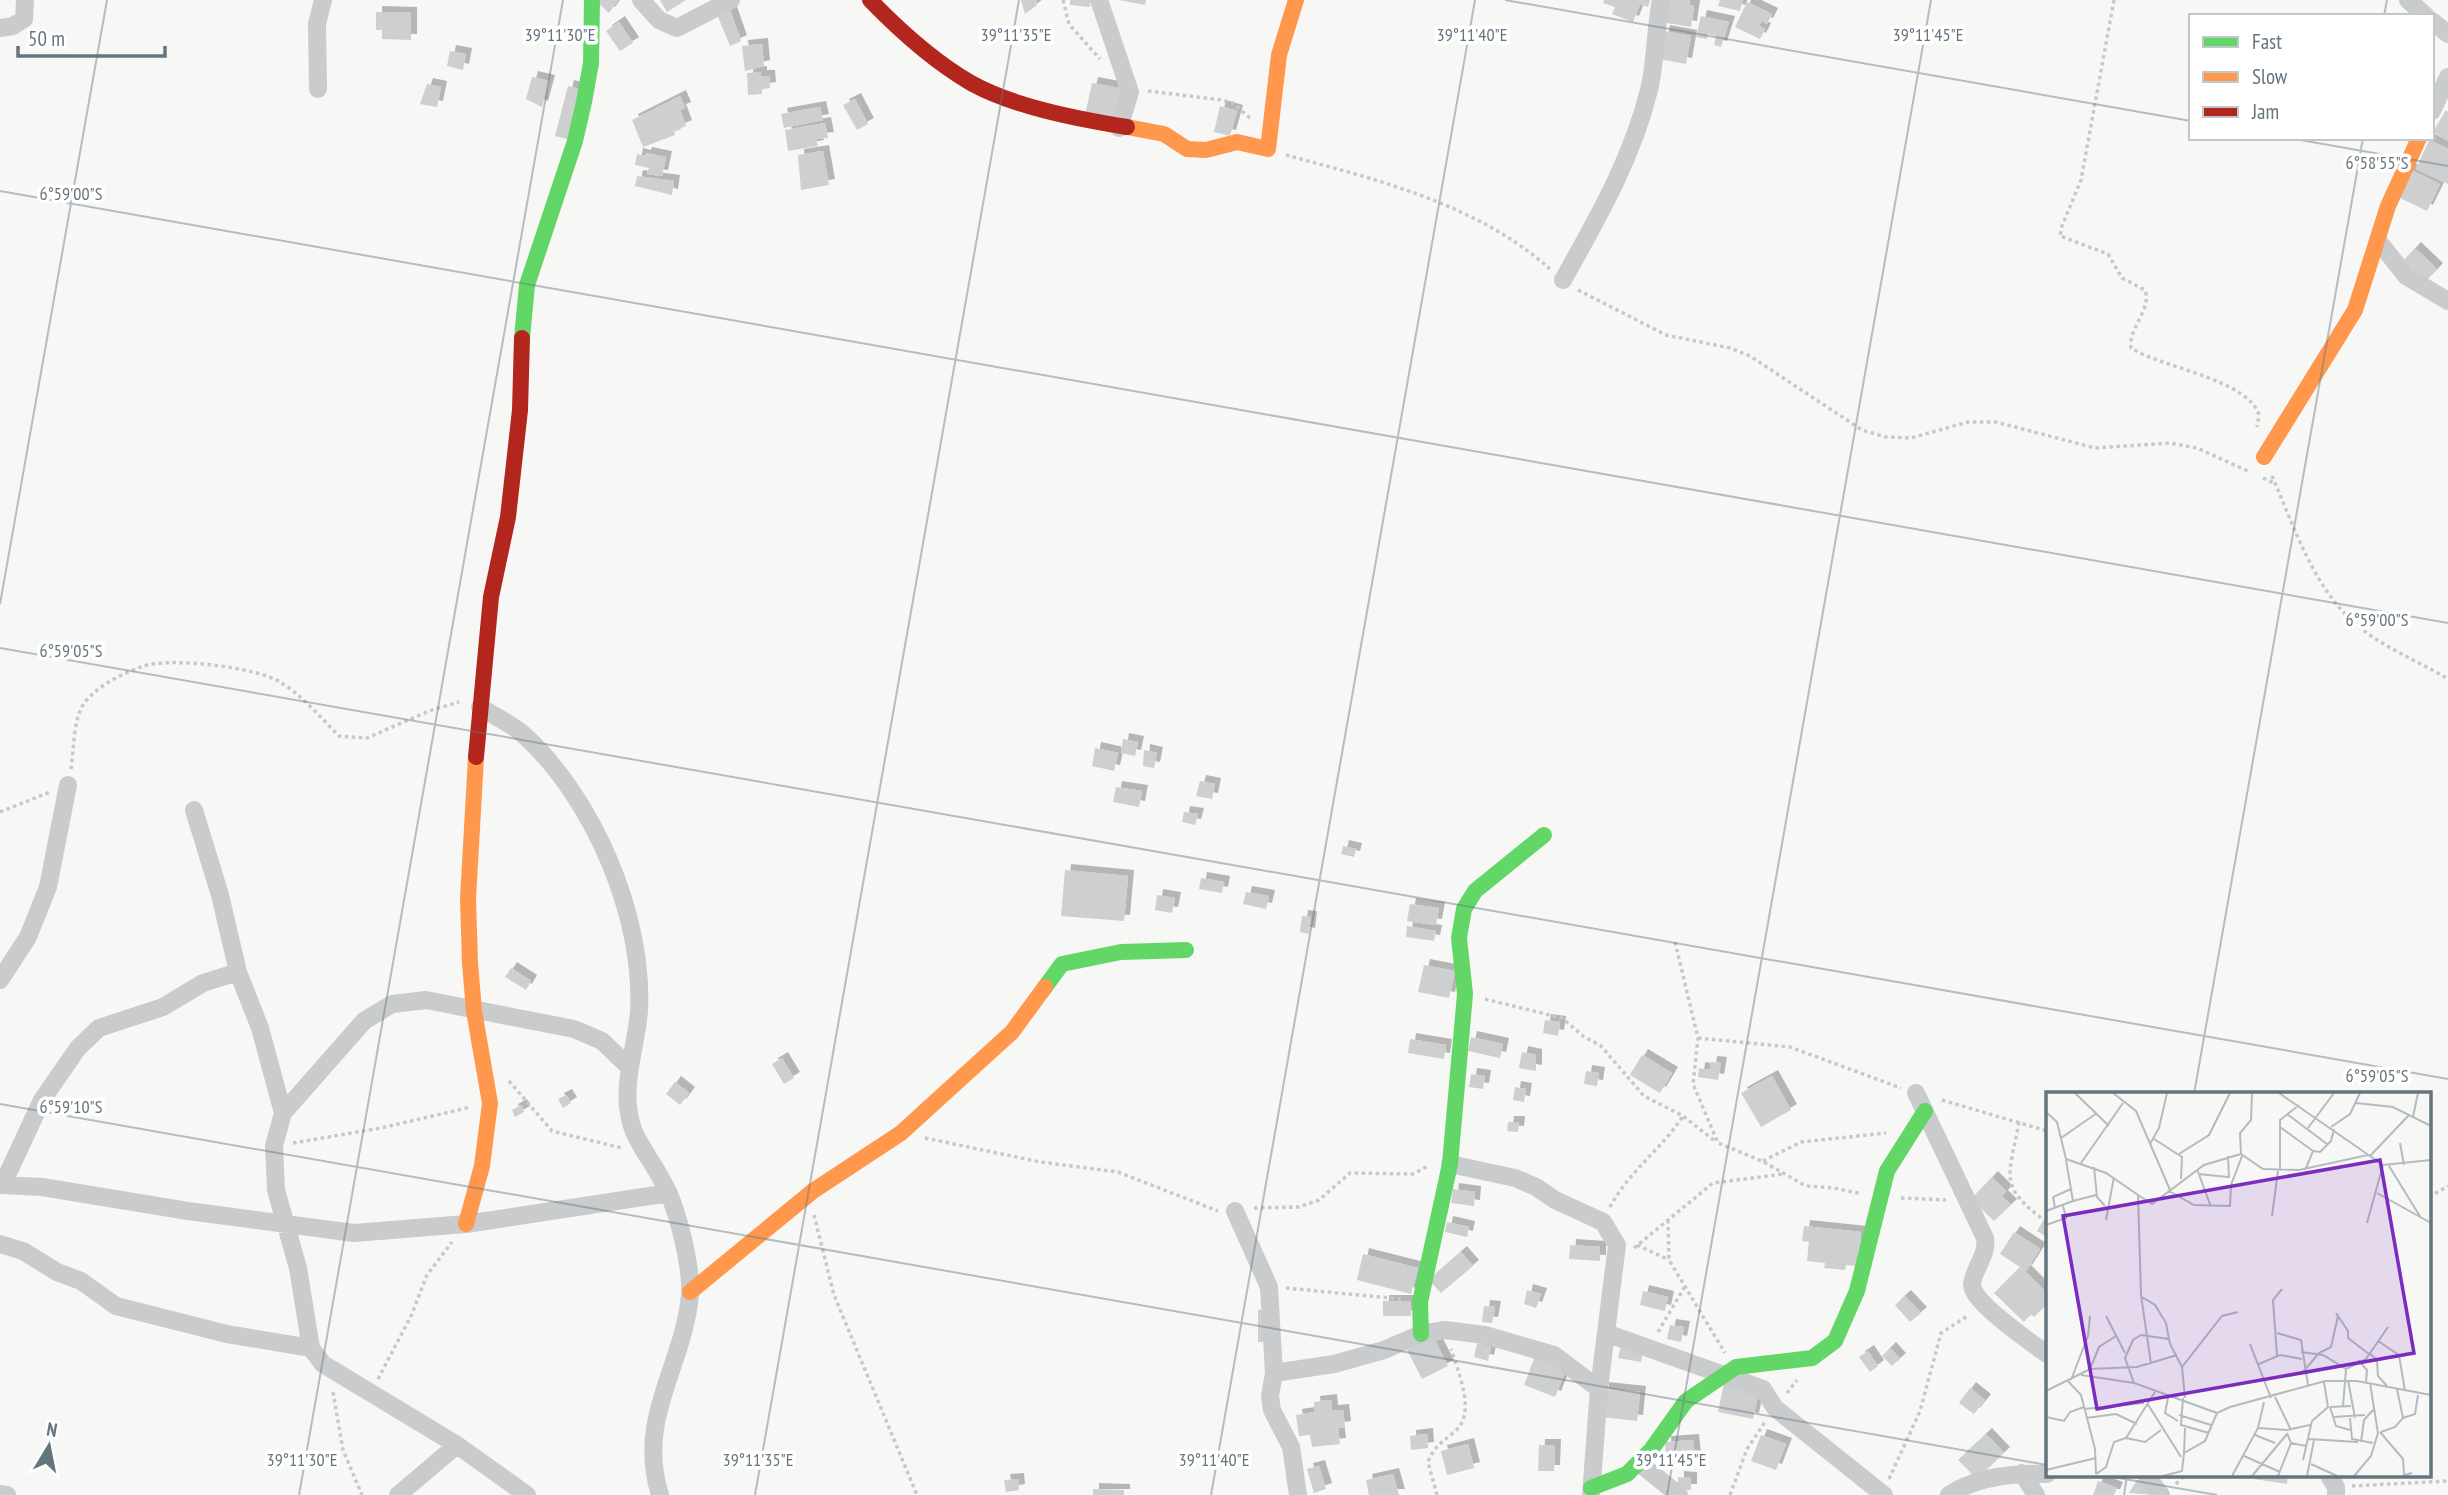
<svg xmlns="http://www.w3.org/2000/svg" width="2448" height="1495" viewBox="0 0 2448 1495" font-family="'PT Sans Narrow',sans-serif">
<defs>
<filter id="shadow"><feDropShadow dx="6" dy="-6" stdDeviation="0" flood-color="#0004"/></filter>
</defs>
<rect width="100%" height="100%" fill="#f7f7f6"/>
<path fill="#cdcfd0" filter="url(#shadow)" d="M595,0H618L609,13Z
M660,0H686L667,12Z
M1021,0H1036L1037,5L1025,14Z
M1070,0H1090V7L1070,5Z
M1119,0H1146L1145,5Z
M1604,0H1650L1648,7L1640,4L1633,22L1612,14L1615,7L1603,3Z
M1670,0H1690L1689,5L1694,6L1691,27L1661,22Z
M1720,0H1743L1740,11L1718,6Z
M1747,2L1772,14L1767,24L1761,21L1759,26L1765,29L1760,39L1735,27Z
M729,7L741,41L730,46L716,12Z
M376,12L411,13V40L382,39V30H376Z
M1701,16L1729,22L1721,47L1714,45L1716,36L1708,34L1707,39L1696,37Z
M619,22L633,43L620,51L606,31Z
M1664,31L1691,36L1686,64L1659,59Z
M762,44L764,66L745,71L742,46Z
M450,51L466,54L463,70L447,66Z
M761,72V76H769L770,88L762,89V94L748,95L747,73Z
M532,77L549,81L542,107L526,99Z
M1092,83L1125,89L1119,122L1085,115Z
M427,84L441,87L437,107L420,104Z
M568,86L583,90L571,140L555,136Z
M680,96L685,108L680,110L686,126L674,131L675,135L643,147L632,120Z
M855,99L868,124L857,130L843,105Z
M1220,106L1237,111L1230,136L1214,132Z
M820,107L823,120L784,128L781,114Z
M2446,110L2448,112V141L2433,132Z
M825,123L828,138L816,139L818,146L788,151L785,130Z
M2429,140L2448,149V184L2416,169Z
M823,151L829,185L801,190L798,155Z
M646,153L666,157L662,176L647,174L649,168L635,165L637,154L645,156Z
M2409,169L2440,184L2427,211L2396,196Z
M637,176L674,181L672,195L635,186Z
M2415,248L2437,269L2426,281L2403,261Z
M1123,739L1138,742L1135,756L1121,753Z
M1095,748L1118,753L1114,771L1092,766Z
M1144,750L1157,753L1154,768L1143,766Z
M1200,781L1215,784L1212,799L1196,796Z
M1116,787L1142,791L1139,807L1113,802Z
M1184,812L1198,814L1195,825L1182,822Z
M1343,846L1356,849L1354,857L1341,854Z
M1065,870L1128,876L1124,921L1061,916Z
M1201,878L1224,882L1222,893L1199,889Z
M1246,892L1269,896L1266,909L1243,904Z
M1157,895L1175,898L1172,913L1155,910Z
M1410,904L1439,908L1436,925L1407,921Z
M1302,916L1311,917L1309,934L1300,932Z
M1407,926L1436,931L1434,941L1406,937Z
M1424,965L1455,971L1449,998L1418,992Z
M511,968L531,981L526,990L505,977Z
M1545,1020L1560,1022L1558,1036L1543,1033Z
M1471,1037L1503,1044L1500,1058L1468,1051Z
M1410,1039L1446,1045L1444,1059L1408,1053Z
M1522,1052L1536,1055V1071L1519,1068Z
M1642,1055L1672,1073L1660,1093L1630,1075Z
M782,1058L794,1078L784,1084L772,1064Z
M1711,1062L1721,1063L1718,1080L1698,1077L1699,1068L1710,1070Z
M1586,1071L1599,1073L1597,1086L1584,1084Z
M1471,1074L1485,1076L1483,1089L1469,1087Z
M1772,1076L1791,1110L1761,1127L1741,1093Z
M675,1082L689,1093L680,1105L666,1094Z
M1515,1087L1526,1089L1524,1102L1513,1100Z
M566,1095L571,1103L563,1108L558,1099Z
M521,1105L524,1112L515,1117L512,1110Z
M1508,1122H1519L1518,1132L1507,1131Z
M1992,1177L2006,1191L2002,1196L2011,1205L1994,1221L1971,1199Z
M1453,1189L1475,1192L1474,1206L1451,1203Z
M2043,1221L2047,1224V1237L2037,1231Z
M1447,1222L1469,1227L1467,1237L1445,1232Z
M1804,1226L1861,1232L1858,1266L1846,1265L1845,1270L1824,1268L1825,1263L1807,1261L1809,1242L1802,1241Z
M2014,1232L2040,1249L2026,1271L2022,1268L2047,1293V1304L2034,1317L2031,1314L2024,1322L1994,1293L2020,1267L2000,1254Z
M1570,1245L1600,1247V1261L1569,1259Z
M1461,1252L1473,1266L1441,1293L1429,1280Z
M1363,1254L1418,1268L1411,1294L1357,1280Z
M1527,1290L1541,1294L1536,1308L1524,1304Z
M1643,1291L1668,1297L1665,1311L1640,1305Z
M1905,1296L1921,1313L1910,1322L1895,1305Z
M1383,1301H1411V1316H1383Z
M1484,1306L1495,1307L1492,1323L1482,1322Z
M1267,1309V1342H1258V1310Z
M1670,1325L1684,1327L1681,1342L1667,1339Z
M1433,1337L1448,1366L1422,1379L1407,1350Z
M1477,1343L1491,1347L1488,1361L1474,1357Z
M1621,1346L1643,1351L1641,1362L1618,1358Z
M1890,1348L1900,1359L1892,1366L1882,1356Z
M1868,1351L1878,1366L1870,1372L1859,1357Z
M1536,1354L1567,1367L1555,1397L1524,1385Z
M1724,1383L1759,1390L1753,1419L1718,1412Z
M1603,1388L1640,1392L1637,1421L1601,1417Z
M1970,1388L1985,1400L1974,1414L1959,1403Z
M1331,1400L1332,1411L1343,1410L1345,1427L1338,1428L1340,1444L1312,1447L1310,1435L1299,1436L1296,1415L1315,1412L1314,1402Z
M1427,1434L1428,1448L1411,1450L1410,1436Z
M1986,1434L2004,1453L1977,1479L1958,1460Z
M1761,1435L1786,1444L1776,1470L1751,1461Z
M1693,1440L1695,1459L1666,1461L1665,1442Z
M1468,1444L1474,1468L1447,1475L1441,1451Z
M1539,1445H1555L1554,1471H1538Z
M1319,1466L1326,1489L1314,1493L1307,1469Z
M1393,1474L1399,1495H1369L1366,1480Z
M2255,1476H2288L2287,1484L2254,1479Z
M1678,1477L1691,1478V1490H1678Z
M1018,1479L1019,1490L1006,1492L1004,1480Z
M2137,1480L2156,1491L2154,1495L2129,1493Z
M2098,1481L2117,1488L2114,1495H2093Z
M1093,1489L1124,1490V1495H1093Z"/>
<g fill="none" stroke-linecap="round" stroke-linejoin="round">
<path stroke="#c7c8c9" stroke-width="3.5" stroke-dasharray="3.5 3.5" stroke-linecap="butt" d="M1063,0L1069,24L1100,59
M2114,0L2081,180L2062,226L2060,236L2108,254L2122,278L2145,290C2152,310 2128,328 2131,348C2159,367 2248,379 2259,415L2257,427
M1148,91L1222,100L1233,103L1252,120
M1286,155C1378,180 1477,204 1550,269
M1578,290L1666,335L1730,348L1750,356L1862,430L1886,437L1911,438L1968,422H1996L2095,448L2170,443L2197,448L2250,472
M2272,476C2293,524 2311,580 2348,617C2376,645 2415,659 2448,679
M2263,478L2276,484
M71,769C74,751 73,717 85,702C99,685 123,673 144,666C169,657 257,667 280,682C302,695 321,718 339,736L367,738L429,711L459,702
M0,812L50,792
M1675,942L1698,1038L1693,1084L1718,1143L1762,1161L1806,1186L1834,1188L1862,1194
M1485,999L1562,1018L1583,1036L1601,1046L1644,1096L1683,1116L1716,1142
M1698,1038L1790,1047L1901,1088
M509,1081L552,1131L622,1148
M1942,1100L2047,1131
M2019,1122C2009,1178 1997,1186 2047,1222
M925,1138L1040,1162L1118,1172L1218,1211
M293,1143L381,1128L471,1107
M1763,1161L1801,1142L1886,1133
M2429,1197L2448,1186
M1901,1198L1946,1200
M1610,1207C1629,1171 1661,1150 1683,1116
M1254,1208L1299,1207L1319,1200L1350,1173L1413,1174L1428,1166
M814,1215L834,1295L917,1495
M1668,1220L1669,1260L1725,1353
M1637,1245L1669,1260
M1634,1248L1713,1183L1784,1174
M1286,1288L1401,1299
M1658,1332L1684,1288
M378,1379L411,1316L427,1275L452,1242
M333,1392L343,1450L362,1495
M1787,1393L1797,1380
M1889,1479L1920,1411L1941,1333L1969,1315
M2176,1484L2184,1476
M2352,1486L2448,1481
M1437,1495L1428,1462C1434,1447 1441,1443 1453,1433C1478,1415 1458,1372 1451,1349
M1730,1495L1747,1449L1765,1422"/>
<path stroke="#c9cbcc" stroke-width="18" d="M641,0L659,20L677,28L731,0
M1099,0L1130,92L1119,128
M2408,0L2426,16
M2432,21L2448,34
M0,28L13,26L24,19L25,0
M318,89L317,24L323,0
M2432,111L2448,77
M2379,242L2406,276L2448,301
M1563,280C1597,219 1632,159 1649,90C1656,61 1655,30 1661,0
M480,707C494,716 512,724 524,735C594,799 644,917 639,1011C636,1051 618,1091 634,1132C643,1152 659,1171 668,1192C679,1216 692,1269 690,1295C683,1368 636,1418 660,1495
M194,810L220,895L238,972L260,1028L283,1113
M0,980L28,937L48,887L68,785
M1916,1093L1985,1238C1988,1255 1974,1268 1972,1284C1970,1301 2033,1344 2047,1354
M1450,1164L1515,1178L1536,1187L1555,1200L1603,1222L1617,1245L1599,1389L1591,1495
M3,1184L42,1100L78,1048L99,1028L163,1007L203,983L238,972
M0,1185L42,1187L188,1211L354,1233L466,1224L669,1193
M1235,1211L1269,1287L1274,1373L1270,1396L1272,1410L1291,1447L1298,1495
M0,1244L23,1251L57,1272L81,1281L116,1306L227,1334L311,1348
M1606,1333L1763,1389L1775,1408L1884,1495
M1274,1373L1334,1364L1384,1350L1421,1334L1445,1330L1485,1335L1554,1355L1599,1389
M1639,1463L1679,1495
M2022,1473L2036,1495
M2147,1476L2161,1495
M2329,1476L2336,1487V1495
M0,1494L7,1495
M398,1495L457,1445
M527,1495L457,1445L323,1364L311,1348L298,1268L276,1190L274,1146L283,1113L364,1021L392,1004L426,1000L574,1029L602,1041L628,1066
M1949,1495C1976,1477 2015,1473 2047,1474"/>
<path stroke="#63d668" stroke-width="16" d="M522,338L527,285L575,141L584,102L591,63L592,0
M1045,987L1062,964L1121,952L1186,950
M1421,1334L1420,1302L1450,1164L1465,994L1459,938L1464,909L1475,891L1544,835
M1591,1488L1627,1474L1651,1450L1686,1401L1736,1367L1812,1358L1835,1341L1857,1291L1887,1171L1925,1111"/>
<path stroke="#ff974d" stroke-width="16" d="M1127,127L1164,134L1187,149L1206,150L1237,142L1268,149L1279,55L1296,0
M2264,457L2355,310L2388,206L2419,138
M466,1224L482,1166L490,1103L474,1011L470,963L468,899L476,757
M690,1292L813,1191L901,1133L1012,1032L1045,987"/>
<path stroke="#b3261e" stroke-width="16" d="M870,0C900,31 933,61 971,83C1014,107 1078,119 1127,127
M476,757L491,597L508,517L520,410L522,338"/>
</g>
<path fill="none" stroke="#65757e" stroke-width="2" stroke-opacity="0.45" d="M1505,0L2191,121M2384,16L2387,0M2289,138L2448,166M0,191L2448,623M0,604L107,0M0,648L2448,1079M2194,1094L2363,138M0,1104L2047,1465M2107,1476L2217,1495M299,1495L563,0M755,1495L1019,0M1211,1495L1475,0M1667,1495L1931,0M2124,1495L2127,1476"/>
<g transform="translate(2046 1092)">
<rect width="385" height="385" fill="#f7f7f6"/>
<path fill="none" stroke="#b4bbbf" stroke-width="2" d="M29,1L63,34M67,1L90,19L124,98M206,1L205,28L194,41L195,62L217,77L253,78L322,63M233,1L337,73L385,68M310,11L347,15L385,34M0,20L11,30L20,67L60,81L92,103L95,203L105,272M241,22L281,52M367,25L372,1M234,35L267,59M285,35L304,22L314,1M262,36L288,1M15,46L51,21M108,47L136,65L135,87M354,51L358,73M104,52L113,36L121,1M133,62L163,43L184,1M182,64L183,86M324,64L363,23M35,71L77,11M343,74L375,126M48,75L51,105L59,114M260,76L267,59L274,60L285,49L288,37M151,77L165,115M234,78V28L253,13M152,82L182,85M123,99L148,113L184,114L185,93L196,64M331,101L385,131M92,103L106,112L158,73L195,62M27,109L50,103M9,116L7,105L25,97M0,119L27,109L20,68M226,124L232,79M60,128L68,85M321,131L337,73M0,133L20,126L17,114M96,205L109,213L120,231L124,252L136,275L139,306M290,221L302,239V246L323,262M60,224L79,261M231,241L255,248L262,293M123,247L95,243L87,248L79,266L88,291L171,321M332,249L353,263L359,299M204,252L225,306M255,260L277,263L300,277M323,261L331,268L332,284L341,294M231,264L227,208L236,197M312,268L321,278L320,290M213,272L234,263L256,267M136,275L176,224L192,220M44,277L53,255L70,244M257,280L273,261L285,255L292,224M35,283L88,291M25,288L42,244L44,224M302,288L309,326M22,289L35,303L49,357L50,382M0,299L44,277L91,275L131,263M229,305L245,338M122,306L119,321L132,329M137,306L135,333L163,341M101,311L135,365M297,314L300,277L320,267L342,235M284,315L290,334L304,338M284,315L305,314M38,317L98,311M133,323L165,333M0,325L18,329L24,320L38,315M287,325L319,323M40,326L70,322L91,332M304,326L306,347L327,351M357,326L369,322L372,303M212,336L241,338L264,333M334,340L357,367L358,383L366,381M335,340L349,335L357,326L351,297M241,341L245,351L260,354M209,343L229,351M80,346L99,350L115,338M262,347L312,350M315,350L318,328L327,318M138,361L139,336M198,364L234,380M257,368L266,329L282,315L278,290M265,372L291,384M0,378L50,366M50,382L60,375L68,350L80,346L109,300M117,384L136,379L138,361L159,349L171,321L184,315L279,289H311L385,303M186,384L212,336L218,310M206,384L241,342M232,384L245,351M261,384L268,348M308,384L325,364L332,341L324,291"/>
<path fill="#7b2cbf" fill-opacity="0.15" stroke="#7b2cbf" stroke-width="3.5" d="M334,68L368,261L51,317L17,124Z"/>
<rect width="385" height="385" fill="none" stroke="#65757e" stroke-width="3.5"/>
</g>
<g font-size="18" text-anchor="middle" fill="#65757e" stroke="#fff" stroke-width="7" stroke-linejoin="round" paint-order="stroke">
<text x="560" y="41">39°11'30"E</text>
<text x="1016" y="41">39°11'35"E</text>
<text x="1472" y="41">39°11'40"E</text>
<text x="1928" y="41">39°11'45"E</text>
<text x="2377" y="169">6°58'55"S</text>
<text x="71" y="200">6°59'00"S</text>
<text x="2377" y="626">6°59'00"S</text>
<text x="71" y="657">6°59'05"S</text>
<text x="2377" y="1082">6°59'05"S</text>
<text x="71" y="1113">6°59'10"S</text>
<text x="302" y="1466">39°11'30"E</text>
<text x="758" y="1466">39°11'35"E</text>
<text x="1214" y="1466">39°11'40"E</text>
<text x="1671" y="1466">39°11'45"E</text>
</g>
<rect x="2189" y="14" width="245" height="126" fill="#ffffff" stroke="#c1c8cb" stroke-width="2"/>
<rect x="2203" y="37" width="35" height="10" fill="#63d668" stroke="#c1c8cb" stroke-width="2"/>
<text x="2252" y="49" font-size="21" fill="#65757e">Fast</text>
<rect x="2203" y="72" width="35" height="10" fill="#ff974d" stroke="#c1c8cb" stroke-width="2"/>
<text x="2252" y="84" font-size="21" fill="#65757e">Slow</text>
<rect x="2203" y="107" width="35" height="10" fill="#b3261e" stroke="#c1c8cb" stroke-width="2"/>
<text x="2252" y="119" font-size="21" fill="#65757e">Jam</text>
<g transform="translate(49 1446) rotate(10)" stroke="#ffffff" stroke-width="5" paint-order="stroke">
<path d="M0-5L12 26L0 18L-12 26Z" fill="#65757e"/>
<text y="-10" font-size="19" font-weight="bold" text-anchor="middle" fill="#65757e">N</text>
</g>
<path d="M18 46v10h147v-10" fill="none" stroke="#65757e" stroke-width="3.5"/>
<text x="28" y="46" font-size="21" fill="#65757e" stroke="#ffffff" stroke-width="5" paint-order="stroke">50 m</text>
</svg>
